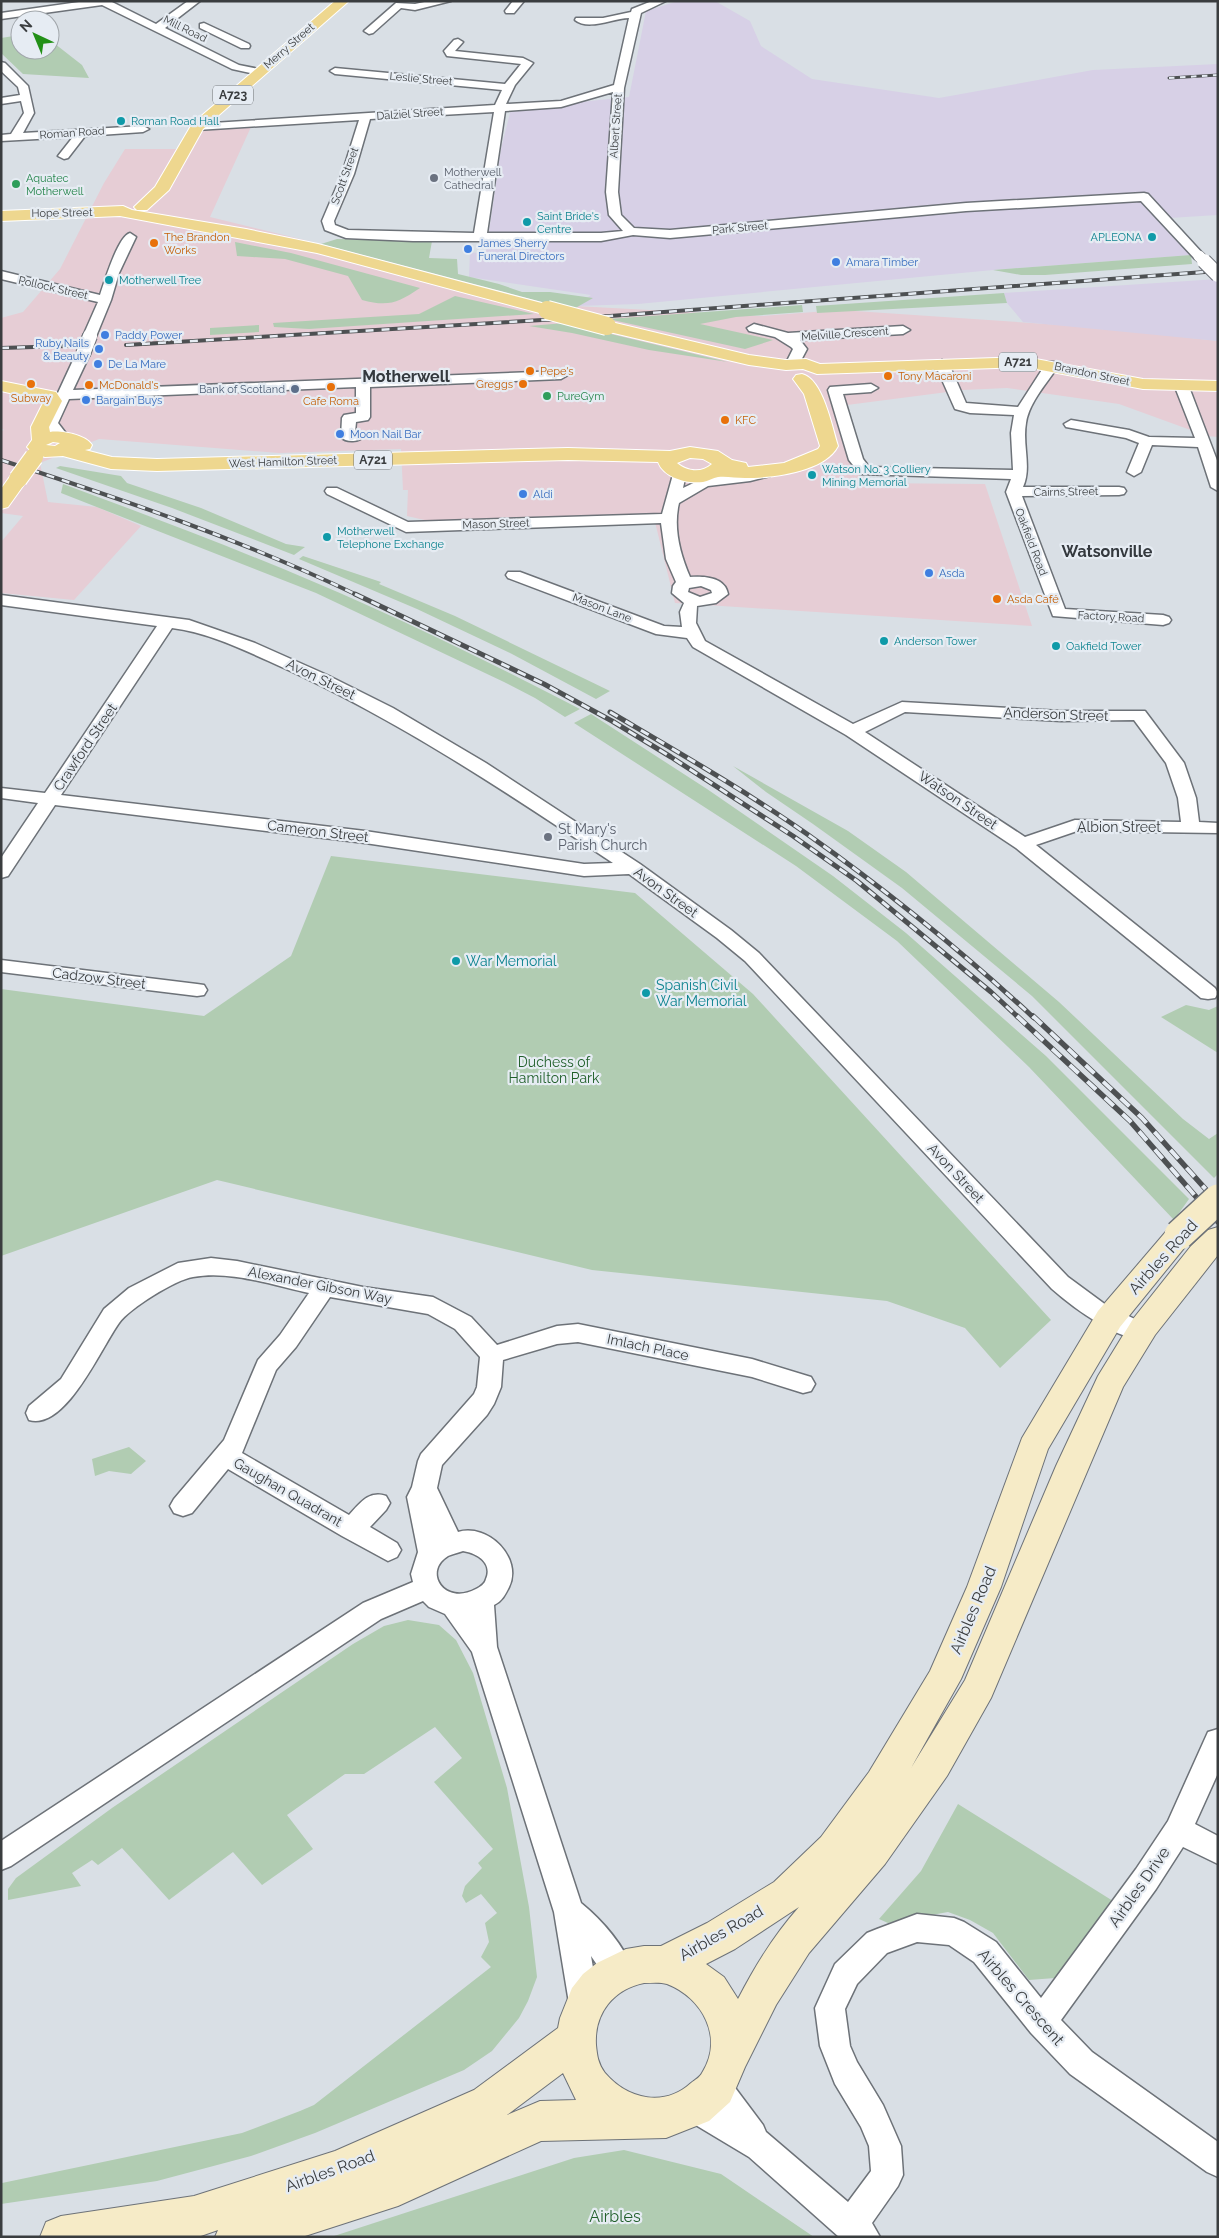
<svg xmlns="http://www.w3.org/2000/svg" width="1219" height="2238" viewBox="0 0 1219 2238" font-family="Raleway,sans-serif">
<rect width="100%" height="100%" fill="#d9dfe5"/>
<path fill="#e6cdd5" d="M251,127L210,217L575,306L761,316L840,310L1091,327L1218,341V437L1207,436L1119,404L1007,388L963,390L847,405L861,483L985,484L1032,626L675,603L653,514L433,522L407,516L408,490H403L401,449L279,453L99,439L40,463L48,502L97,507L141,526L74,600L1,593V542L23,516L1,513V431L4,430L1,428V318L23,312L60,269L104,183L125,149H193L201,130Z"/>
<path fill="#d7d0e6" d="M678,1H715L750,21L761,46L812,79L939,98L1093,70L1218,64V215L1169,218L1191,255L993,270L638,304L575,306L591,295L469,277L470,253L486,252L501,149L511,109L629,97L646,11Z
M1218,279V341L1023,322L1007,303L1004,293Z"/>
<path fill="#b1ccb2" d="M20,35V50H50V40L82,65L89,78L23,74L1,53V38Z
M337,239L432,241L429,258L457,259L458,274L499,284L522,292H550L593,298L572,310L321,244Z
M235,242L291,253L420,288C398,303 388,307 362,300L348,276L285,259L237,256Z
M1191,255L1192,264L1045,275H1021L993,270Z
M1004,293L1007,303L817,313L816,306Z
M455,296L534,314L309,329L274,327L273,323L419,314Z
M802,305L803,312L736,317L700,324L773,340L745,349L608,319Z
M565,323L728,362L649,350L572,333L529,326Z
M259,325V332L210,335V328Z
M60,466L121,476L127,483L201,508L286,544L305,547L294,555L172,508L56,468Z
M63,484C166,522 269,561 369,606C441,638 510,673 580,709L565,717L535,698L504,682L316,593L61,493Z
M303,556L381,582L379,584L455,616L610,691L596,699L512,654L417,609L299,559Z
M591,714L707,789L833,876L906,933L1046,1056L1189,1199L1174,1220L1029,1067L897,941L796,866L574,723Z
M733,766L848,831L906,872L1059,1002L1183,1119L1209,1139L1218,1133V1174L1214,1178L1032,996L902,888L813,824L766,792Z
M331,856L635,893L753,994L1051,1320L1000,1368L965,1328L887,1301L592,1270L217,1180L1,1256V989L204,1016L291,956Z
M1186,1005L1209,1010L1218,1006V1053L1161,1017Z
M129,1447L146,1461L131,1474L109,1471L95,1476L92,1459Z
M408,1620L439,1625L456,1640L473,1673L507,1788L529,1907L537,1977L528,2001L519,2018L492,2051L464,2070L315,2133L251,2156L157,2181L1,2204V2169L2,2183L242,2133L300,2111L314,2105L491,1967L481,1957L489,1942L485,1923L497,1913L481,1894L466,1903L462,1896L465,1886L482,1868L478,1863L493,1849L434,1782L462,1758L435,1727L364,1774H345L287,1815L313,1849L262,1885L233,1852L169,1900L122,1848L98,1865L92,1860L72,1873L81,1886L8,1900V1889L16,1878L112,1808L353,1644L384,1626Z
M958,1804L1113,1901L1055,1978L1029,1980L993,1933L970,1920L948,1912L888,1923L879,1919L921,1871Z
M624,2150L721,2174L814,2237H331L574,2158Z"/>
<g fill="none" stroke-linecap="round" stroke-linejoin="round">
<defs>
<path id="street" d="M86,1H110L156,24L188,1H200L165,28L239,65L264,70L265,72L260,75L232,69L102,5L1,19V13Z
M429,1H451L415,10L401,8L373,33L369,34L364,31L396,3L415,4Z
M513,1H524L514,13H506L505,11Z
M652,1H666L641,13L624,88L618,192L621,215L634,228L670,230L966,203L1144,193L1148,194L1205,256L1203,259H1195L1141,201L966,211L670,238L633,235L601,241H413L346,238L325,230L322,221L342,174L359,120L197,130L191,127L197,124L495,105L502,90L335,74L330,71L335,68L505,84L521,64L447,56L444,51L454,40L458,39L463,42L455,51L523,58L533,63L515,85L506,104L561,101L614,85L629,18C614,18 588,31 575,20L576,18H603L631,12L632,9ZM613,92L606,192L609,215L623,231L601,233H487L505,111L561,107ZM494,112L474,233L348,230L335,225L334,221L354,174L370,119Z
M204,23L249,44L250,46L249,48H241L200,28V24Z
M1,62L5,63L28,86L34,113L23,133L143,126L149,129L143,132L85,136L68,158L64,159L58,156L73,137L1,141V135L11,134L24,113L21,101L1,104V98L20,95L18,87L1,71Z
M130,233L136,237L119,273L111,300L95,339H85L83,336L98,302L1,279V271L100,295C104,283 118,236 130,233Z
M754,324L788,333L903,326L910,330L903,334L800,340L807,349L798,366L793,367L786,363L793,349L791,347L775,337L749,331L747,328Z
M83,350L90,354L73,390L561,371L568,375L561,379L370,387V417L368,420L356,422L355,432L362,433L364,436C360,442 346,443 341,437L342,418L344,415L356,413V387L69,399L58,423L68,436L66,439H56L48,432L44,423L76,354Z
M942,360L949,364L966,403L1018,407L1047,362H1057L1059,365C1048,382 1029,402 1026,423C1022,445 1032,467 1023,487H1119L1124,488L1126,491L1124,494L1119,495L1022,496L1065,609L1163,615L1169,617L1171,620L1169,623L1163,625L1053,616L1006,492L1011,479L860,474L849,460L828,390L830,387L871,384L878,388L871,392L843,394L863,459L869,467L1013,470L1011,433L1014,415L970,413L955,409L935,364Z
M1182,383L1189,387L1218,463V491L1211,487L1198,447L1152,445L1141,472L1134,476L1127,472L1139,443L1126,438L1066,427L1064,424L1071,420L1129,430L1149,437L1195,438L1175,387Z
M765,469L770,470L772,473L770,476L750,481L708,486L679,503C673,528 680,554 690,577C704,576 725,577 728,594L716,603L697,606L696,623L705,641L853,724L902,702L1061,711H1145L1184,763L1196,798L1199,822L1218,823V833L1077,831L1036,845L1215,988L1218,993L1215,998L1208,999L1201,998L1016,848L846,735L693,647L687,638L656,634L508,578L506,575L508,572H520L664,626L682,627L680,612L684,603L672,593L673,586L676,582L666,559L661,523L406,532L327,494L325,491L327,488H337L408,522L662,514L674,471H684L686,474L683,488L704,478L749,473ZM701,586L711,590L712,593L700,597L688,592L689,588ZM905,712L1061,721L1134,720L1166,763L1178,798L1181,822L1075,820L1025,837L865,732Z
M1,595L189,620L255,643L327,675L393,708L486,763L640,864L731,930L759,953L1068,1277L1106,1305L1149,1326L1153,1332L1149,1338C1124,1346 1071,1306 1052,1289L745,961L717,938L629,874L584,876L365,843L55,805L8,876L1,878V858L38,803L1,798V788L45,793L157,626L1,605ZM172,628C212,633 250,653 286,669C403,723 506,792 613,863L584,864L365,831L61,795Z
M1,960L197,984L204,985L207,990L204,995L197,996L1,972Z
M211,1258L237,1261L363,1287L433,1297L471,1317L497,1345L557,1326L578,1324L752,1359L811,1377L815,1384L811,1391L803,1393L752,1377L578,1342L557,1344L503,1360L501,1387L494,1404L487,1415L442,1465L437,1488L458,1532C488,1523 523,1558 509,1587C505,1595 502,1601 494,1605L497,1647L581,1903C603,1921 623,1945 634,1971L630,1981L619,1985L608,1981L591,1956L599,2003L595,2013L584,2018L573,2013L569,2003L554,1912L472,1652L445,1614L429,1607L423,1601L381,1619L11,1866L1,1870V1841L363,1603L413,1582L411,1574L418,1552L407,1497L412,1487L418,1461L421,1454L474,1394L477,1387L480,1357L455,1329L428,1314L330,1297L296,1347L276,1370L242,1453L349,1515C360,1503 369,1490 386,1496L390,1503L386,1510L370,1527L397,1543L401,1550L397,1557L388,1561L342,1536L228,1469L192,1513L183,1516L174,1513L170,1506L174,1499L224,1440L258,1360L280,1335L309,1293C272,1285 230,1270 193,1277C175,1280 130,1308 119,1323C102,1346 66,1431 29,1420L26,1413L29,1406L61,1379L104,1309L129,1288L178,1263ZM463,1551C477,1553 493,1563 486,1579C485,1584 480,1587 476,1589C445,1606 422,1572 448,1556C452,1554 458,1553 463,1551Z
M1218,1729V1773L1195,1824L1218,1836V1864L1183,1847L1156,1889L1061,2020L1092,2052L1218,2142V2177L1207,2172L1070,2074L1031,2033L974,1962L949,1945L917,1942L887,1953L857,1984L845,2009L850,2046L857,2062L883,2105L901,2146L903,2175L898,2186L872,2223L880,2237H839L749,2157L684,2118L679,2107L684,2096L695,2091L703,2095L700,2088L705,2077L716,2072L727,2077L763,2125L766,2132L848,2202L871,2171L869,2146L861,2127L835,2084L820,2046L815,2008L835,1964L867,1933L877,1929L917,1914L954,1918L964,1922L996,1942L1041,1998L1136,1869L1168,1821L1208,1732Z"/>
<path id="secondary" d="M1179,1225L1189,1228L1194,1235L1189,1242L1120,1327L1048,1449L1001,1587L961,1679L911,1768L965,1680L1056,1466L1098,1376L1133,1319L1191,1246L1208,1230L1218,1227V1255L1155,1335L1123,1387L991,1698L947,1776L885,1864L809,1953L776,2005L745,2067L730,2102L709,2121L666,2138L541,2141L398,2206L302,2237H215L218,2230L198,2237H40L46,2222L61,2216L194,2196L335,2151L474,2090L558,2028L560,2018L572,1988L583,1974L597,1963L626,1949L644,1946H661L707,1923L774,1882L821,1837L869,1772L930,1671L967,1587L1022,1438L1098,1311L1169,1228ZM799,1907C774,1935 755,1966 738,1999L724,1977L706,1964L735,1949ZM644,1983C652,1983 660,1982 667,1984C703,1998 724,2038 702,2073C700,2077 695,2080 691,2083C665,2107 628,2100 605,2073C598,2064 597,2055 596,2045C594,2013 614,1989 644,1983ZM563,2073L576,2100L540,2101L507,2115Z"/>
<path id="primary" d="M335,1H349L203,129L169,190L147,210H137L134,207L155,187L192,124Z
M123,206L132,210L246,229L318,244L553,306L555,310L553,314L547,315L317,253L120,216L1,221V211Z
M607,321L749,355L786,360L806,359L820,364L1025,357L1143,379L1218,381V391L1143,389L1025,367L817,374L803,369L786,370L749,365L601,330L598,326L601,322Z
M802,374C823,379 832,427 838,446C825,472 772,478 745,478C736,478 726,476 718,477C713,478 708,481 703,482C687,484 664,478 658,462L568,460L157,471L111,469L63,456L45,457L34,454L27,447L32,440L31,427L44,401L1,391V381L56,392L62,401L49,427L50,432C61,430 86,435 92,445L90,449L85,450L112,457L157,459L568,448L670,451L690,447L718,451L732,460L746,463L748,467L784,463L818,449L820,446L804,394L793,379L796,375ZM53,442L60,443L55,446L46,445ZM690,458L703,459L712,464C702,473 688,472 677,463Z
M18,473L25,475L28,479L8,507L1,509V489L11,475Z"/>
</defs>
<use href="#street" stroke="#6d7278" stroke-width="3"/>
<use href="#secondary" stroke="#6d7278" stroke-width="2"/>
<use href="#primary" stroke="#fff" stroke-width="2"/>
<use href="#street" fill="#fff" fill-rule="evenodd"/>
<use href="#secondary" fill="#f6ebc7" fill-rule="evenodd"/>
<use href="#primary" fill="#eed78f" fill-rule="evenodd"/>
<defs>
<path id="rail-far3" d="M1169,78L1218,75"/>
<path id="rail-far2" d="M126,345L610,316L1218,271
M1,348L67,346
M1,460C121,499 243,540 357,595"/>
<path id="rail-far1" d="M355,594L544,684L612,721L671,757L793,836L857,881L991,992L1019,1018
M610,712C676,751 744,790 807,834C886,890 963,952 1034,1018"/>
<path id="rail" d="M1017,1016L1130,1121L1218,1222
M1033,1016L1142,1118L1218,1203"/>
</defs>
<use href="#rail-far3" stroke="#4d5052" stroke-width="3"/>
<use href="#rail-far2" stroke="#4d5052" stroke-width="4"/>
<use href="#rail-far1" stroke="#4d5052" stroke-width="5"/>
<use href="#rail" stroke="#4d5052" stroke-width="5.5"/>
<use href="#rail-far3" stroke="#e6ecf3" stroke-width="2" stroke-dasharray="5.5" stroke-linecap="butt"/>
<use href="#rail-far2" stroke="#e6ecf3" stroke-width="2.5" stroke-dasharray="8" stroke-linecap="butt"/>
<use href="#rail-far1" stroke="#e6ecf3" stroke-width="3" stroke-dasharray="9" stroke-linecap="butt"/>
<use href="#rail" stroke="#e6ecf3" stroke-width="4" stroke-dasharray="12" stroke-linecap="butt"/>
<defs>
<path id="street-bridge-far1" d="M1199,256L1205,262"/>
<path id="street-bridge" d="M1204,261L1218,275
M83,354L90,336"/>
<path id="secondary-bridge" d="M1179,1235L1218,1199"/>
<path id="primary-bridge" d="M547,310L607,326
M18,479L34,457"/>
</defs>
<use href="#street-bridge-far1" stroke="#6d7278" stroke-width="12" stroke-linecap="butt"/>
<use href="#street-bridge" stroke="#6d7278" stroke-width="16" stroke-linecap="butt"/>
<use href="#secondary-bridge" stroke="#6d7278" stroke-width="32" stroke-linecap="butt"/>
<use href="#primary-bridge" stroke="#fff" stroke-width="20" stroke-linecap="butt"/>
<use href="#street-bridge-far1" stroke="#fff" stroke-width="11"/>
<use href="#street-bridge" stroke="#fff" stroke-width="14"/>
<use href="#secondary-bridge" stroke="#f6ebc7" stroke-width="29"/>
<use href="#primary-bridge" stroke="#eed78f" stroke-width="18"/>
</g>
<g fill="#0f9aa8" stroke="#e6ecf3" stroke-width="2">
<circle cx="121" cy="121" r="5"/>
<circle cx="527" cy="222" r="5"/>
<circle cx="1152" cy="237" r="5"/>
<circle cx="109" cy="280" r="5"/>
<circle cx="812" cy="475" r="5"/>
<circle cx="327" cy="537" r="5"/>
<circle cx="884" cy="641" r="5"/>
<circle cx="1056" cy="646" r="5"/>
<circle cx="456" cy="961" r="5"/>
<circle cx="646" cy="993" r="5"/>
</g>
<g fill="#6b7280" stroke="#e6ecf3" stroke-width="2">
<circle cx="434" cy="178" r="5"/>
<circle cx="548" cy="837" r="5"/>
</g>
<g fill="#2e9e5b" stroke="#e6ecf3" stroke-width="2">
<circle cx="16" cy="184" r="5"/>
<circle cx="547" cy="396" r="5"/>
</g>
<g fill="#e8710a" stroke="#e6ecf3" stroke-width="2">
<circle cx="154" cy="243" r="5"/>
<circle cx="530" cy="371" r="5"/>
<circle cx="888" cy="376" r="5"/>
<circle cx="31" cy="384" r="5"/>
<circle cx="523" cy="384" r="5"/>
<circle cx="89" cy="385" r="5"/>
<circle cx="331" cy="387" r="5"/>
<circle cx="725" cy="420" r="5"/>
<circle cx="997" cy="599" r="5"/>
</g>
<g fill="#3f7fe0" stroke="#e6ecf3" stroke-width="2">
<circle cx="468" cy="249" r="5"/>
<circle cx="836" cy="262" r="5"/>
<circle cx="105" cy="335" r="5"/>
<circle cx="99" cy="349" r="5"/>
<circle cx="98" cy="364" r="5"/>
<circle cx="86" cy="400" r="5"/>
<circle cx="340" cy="434" r="5"/>
<circle cx="523" cy="494" r="5"/>
<circle cx="929" cy="573" r="5"/>
</g>
<circle fill="#5c6f8a" stroke="#e6ecf3" stroke-width="2" cx="295" cy="389" r="5"/>
<g text-anchor="middle" dominant-baseline="central" stroke-width="4.5" stroke-linejoin="round" paint-order="stroke">
<g font-size="11" fill="#3a3d3f" stroke="#e6ecf3">
<text transform="translate(185 29) rotate(26)">Mill Road</text>
<text transform="translate(289 46) rotate(-41)">Merry Street</text>
<text transform="translate(421 79) rotate(5)">Leslie Street</text>
<text transform="translate(410 114) rotate(-4)">Dalziel Street</text>
<text transform="translate(616 126) rotate(-86)">Albert Street</text>
<text transform="translate(72 133) rotate(-4)">Roman Road</text>
<text transform="translate(345 176) rotate(-70)">Scott Street</text>
<text transform="translate(62 213) rotate(-1)">Hope Street</text>
<text transform="translate(740 228) rotate(-5)">Park Street</text>
<text transform="translate(53 288) rotate(13)">Pollock Street</text>
<text transform="translate(845 334) rotate(-4)">Melville Crescent</text>
<text transform="translate(1092 374) rotate(12)">Brandon Street</text>
<text transform="translate(283 462) rotate(-2)">West Hamilton Street</text>
<text transform="translate(1066 492) rotate(-1)">Cairns Street</text>
<text transform="translate(496 524) rotate(-2)">Mason Street</text>
<text transform="translate(1031 542) rotate(69)">Oakfield Road</text>
<text transform="translate(602 608) rotate(21)">Mason Lane</text>
<text transform="translate(1111 617) rotate(3)">Factory Road</text>
</g>
<g font-size="11" fill="#0d838f" stroke="#e6ecf3" text-anchor="start">
<text x="131" y="121">Roman Road Hall</text>
<text x="537" y="216">Saint Bride's<tspan x="537" dy="13">Centre</tspan></text>
<text x="1142" y="237" text-anchor="end">APLEONA</text>
<text x="119" y="280">Motherwell Tree</text>
<text x="822" y="469">Watson No. 3 Colliery<tspan x="822" dy="13">Mining Memorial</tspan></text>
<text x="337" y="531">Motherwell<tspan x="337" dy="13">Telephone Exchange</tspan></text>
<text x="894" y="641">Anderson Tower</text>
<text x="1066" y="646">Oakfield Tower</text>
</g>
<g font-size="11" fill="#5b616d" stroke="#e6ecf3" text-anchor="start">
<text x="444" y="172">Motherwell<tspan x="444" dy="13">Cathedral</tspan></text>
</g>
<g font-size="11" fill="#27864d" stroke="#e6ecf3" text-anchor="start">
<text x="26" y="178">Aquatec<tspan x="26" dy="13">Motherwell</tspan></text>
<text x="557" y="396">PureGym</text>
</g>
<g font-size="11" fill="#c56008" stroke="#e6ecf3" text-anchor="start">
<text x="164" y="237">The Brandon<tspan x="164" dy="13">Works</tspan></text>
<text x="540" y="371">Pepe's</text>
<text x="898" y="376">Tony Macaroni</text>
<text x="513" y="384" text-anchor="end">Greggs</text>
<text x="99" y="385">McDonald's</text>
<text x="31" y="398" text-anchor="middle">Subway</text>
<text x="331" y="401" text-anchor="middle">Cafe Roma</text>
<text x="735" y="420">KFC</text>
<text x="1007" y="599">Asda Café</text>
</g>
<g font-size="11" fill="#366cbe" stroke="#e6ecf3" text-anchor="start">
<text x="478" y="243">James Sherry<tspan x="478" dy="13">Funeral Directors</tspan></text>
<text x="846" y="262">Amara Timber</text>
<text x="115" y="335">Paddy Power</text>
<text x="89" y="343" text-anchor="end">Ruby Nails<tspan x="89" dy="13">&amp; Beauty</tspan></text>
<text x="108" y="364">De La Mare</text>
<text x="96" y="400">Bargain Buys</text>
<text x="350" y="434">Moon Nail Bar</text>
<text x="533" y="494">Aldi</text>
<text x="939" y="573">Asda</text>
</g>
<g font-size="11" fill="#4e5e75" stroke="#e6ecf3" text-anchor="end">
<text x="285" y="389">Bank of Scotland</text>
</g>
<g fill="#e6ecf3" stroke="#6e7275" stroke-width="1">
<rect x="213" y="85.5" width="40" height="19" rx="4"/>
<rect x="999" y="352.5" width="38" height="19" rx="4"/>
<rect x="354" y="450.5" width="38" height="19" rx="4"/>
</g>
<g font-size="12" font-weight="bold" fill="#3a3d3f">
<text x="233" y="95">A723</text>
<text x="1018" y="362">A721</text>
<text x="373" y="460">A721</text>
</g>
<g font-size="14" fill="#3a3d3f" stroke="#e6ecf3">
<text transform="translate(321 679) rotate(26)">Avon Street</text>
<text transform="translate(1056 714) rotate(2)">Anderson Street</text>
<text transform="translate(85 747) rotate(-56)">Crawford Street</text>
<text transform="translate(958 800) rotate(34)">Watson Street</text>
<text x="1119" y="827">Albion Street</text>
<text transform="translate(318 831) rotate(7)">Cameron Street</text>
<text transform="translate(666 892) rotate(36)">Avon Street</text>
<text transform="translate(99 978) rotate(7)">Cadzow Street</text>
<text transform="translate(956 1173) rotate(47)">Avon Street</text>
<text transform="translate(320 1285) rotate(11)">Alexander Gibson Way</text>
<text transform="translate(648 1347) rotate(12)">Imlach Place</text>
<text transform="translate(288 1492) rotate(30)">Gaughan Quadrant</text>
</g>
<g font-size="14" fill="#5b616d" stroke="#e6ecf3" text-anchor="start">
<text x="558" y="829">St Mary's<tspan x="558" dy="16">Parish Church</tspan></text>
</g>
<g font-size="14" fill="#0d838f" stroke="#e6ecf3" text-anchor="start">
<text x="466" y="961">War Memorial</text>
<text x="656" y="985">Spanish Civil<tspan x="656" dy="16">War Memorial</tspan></text>
</g>
<g font-size="14" fill="#205f2a" stroke="#e6ecf3">
<text x="554" y="1062">Duchess of<tspan x="554" dy="16">Hamilton Park</tspan></text>
</g>
<g font-size="16" font-weight="bold" fill="#34393e" stroke="#e6ecf3">
<text x="406" y="376">Motherwell</text>
<text x="1107" y="551">Watsonville</text>
</g>
<g font-size="16" fill="#3a3d3f" stroke="#e6ecf3">
<text transform="translate(1163 1257) rotate(-48)">Airbles Road</text>
<text transform="translate(973 1610) rotate(-67)">Airbles Road</text>
<text transform="translate(1139 1887) rotate(-55)">Airbles Drive</text>
<text transform="translate(721 1933) rotate(-30)">Airbles Road</text>
<text transform="translate(1021 1997) rotate(49)">Airbles Crescent</text>
<text transform="translate(330 2171) rotate(-20)">Airbles Road</text>
</g>
<g font-size="16" fill="#205f2a" stroke="#e6ecf3">
<text x="615" y="2216">Airbles</text>
</g>
</g>
<rect width="1219" height="2238" fill="none" stroke="#3a3d3f" stroke-width="5"/>
<g transform="translate(35 35) rotate(316)"><circle r="24" fill="#e6ecf3" stroke="#a1a6ab"/>
<path d="M0-4L9 19L0 12L-9 19Z" fill="#229017"/>
<text y="-8" font-size="14" font-weight="bold" text-anchor="middle" fill="#3a3d3f">N</text>
</g>
</svg>
